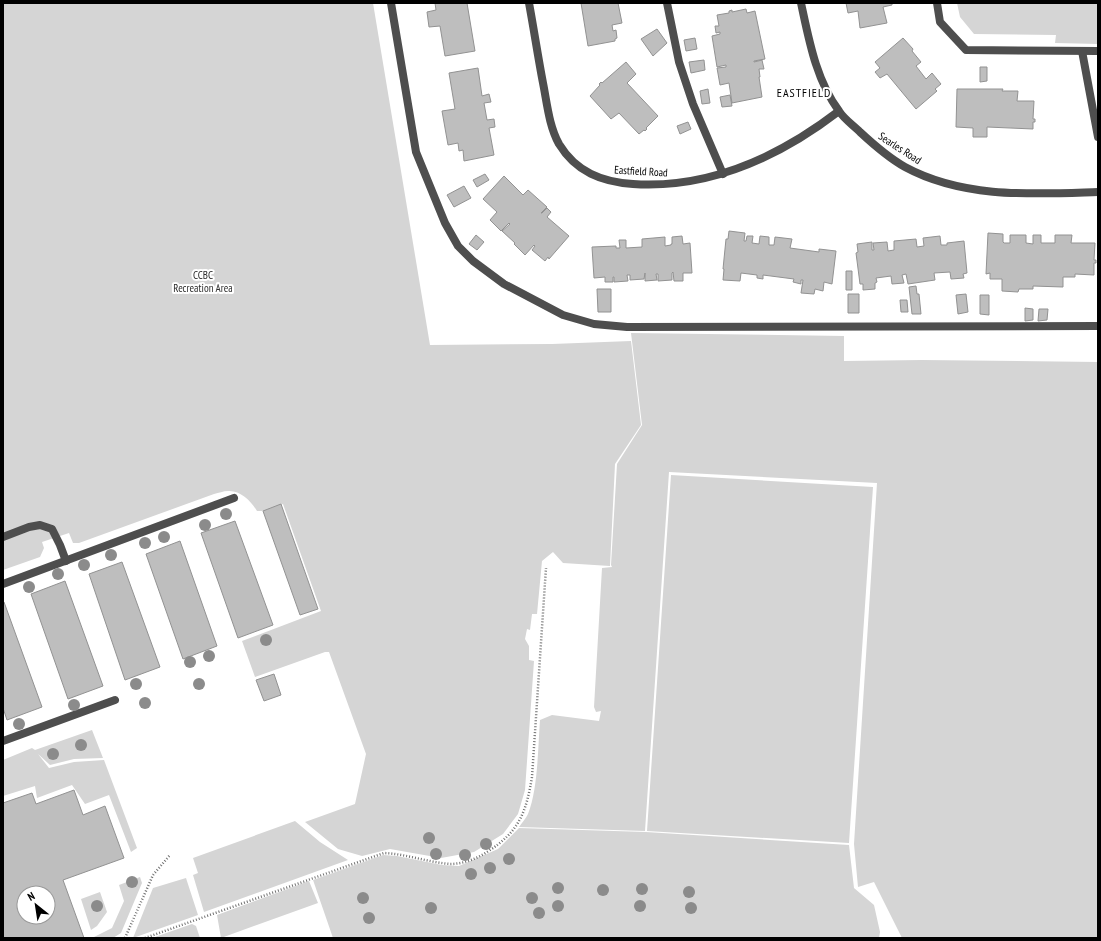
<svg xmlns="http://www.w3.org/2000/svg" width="1101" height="941" viewBox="0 0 1101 941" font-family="'PT Sans Narrow',sans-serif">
<rect width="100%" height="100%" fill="#fff"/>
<path fill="#d5d5d5" d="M3,3H373L430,345L552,344L631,341L641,425L615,464L610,566L563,563L553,552L542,561L537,614H532L530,630L527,629L525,639L529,646V660L534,661L525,790L518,814L503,834L474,852L441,858L390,849L362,856L338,849L305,822L355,804L366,754L329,652H325L255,677L242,641L321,611L283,504L263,511H257C251,501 240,490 228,491C223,491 219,493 214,494L79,543H73L69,533L42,542L44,548L40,557L3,570Z
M957,3H1098V44L1055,43L1056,35L974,34L960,17Z
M631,333L844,336V361L922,360L1098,362V938H902L874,882L858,887L854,844L877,483L669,472L645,831L519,827C522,823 526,818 528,814C538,789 538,747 540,720L552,715L599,721L601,711L596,712L594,707L602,568L612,567L611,565L617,464L642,425Z
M671,475L873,487L849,843L647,831Z
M92,730L103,758L74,759L50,765L38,754L49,768L74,762L104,760L137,848L131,852L109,795L85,804L72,785L37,798L35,786L3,796V760L32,748L35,750Z
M295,821L320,842L348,860L204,912L193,875L198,873L193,858Z
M519,828L646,832L849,845L854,888L874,905L880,932L879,938H333L313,880L383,855L397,856L442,865L459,866L498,849Z
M140,877L142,883L121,933L113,938H94V937L112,928L124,901L119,885Z
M186,878L198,915L133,938L153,888Z
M309,881L318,903L221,938L217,915Z
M100,892L107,912L97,926L91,930L81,899Z
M192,924L196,926L200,938H152Z"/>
<path fill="#bebebe" stroke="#929292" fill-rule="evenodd" d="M435,3H467L475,51L445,56L440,26L429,27L427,12L436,10Z
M581,3H618L622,23L612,25L613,31L616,30L617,38L615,39V41L588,46Z
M846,3H892V5L883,7L887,23L860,28L858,11L848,13Z
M746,9L747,13L755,11L765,59L754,61V62L762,60L764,69H759L760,77H759L762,97L732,103L729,83L720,85L717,68L726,67V65L717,67L712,36L720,34V32L716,33L715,26H719L717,15L729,13V11L732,10V12Z
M657,29L667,43L653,56L641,39Z
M695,38L697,49L686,51L684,40Z
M903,38L913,49L912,51L921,62L916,66L926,79L932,73L941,84L935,89L937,91L916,109L887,74L880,78L875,72L880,68L875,62Z
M704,60L705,70L691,73L689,62Z
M626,62L636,74L627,83L658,116L646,128L647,129L645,131L644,130L639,134L619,113L611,119L590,96L600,85L599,84L601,82L602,83Z
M980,67H987V81L980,82Z
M478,68L482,96L489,94L491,102L484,103L487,120L494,119L495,127L489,128L494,155L464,161L463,150L459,151L458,143L448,145L442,111L455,109L449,73Z
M708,89L710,103L702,104L700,91Z
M957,89H1003L1002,91H1018L1017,101H1034L1033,119H1035V122H1033V129L987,127V137H973V128L956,127Z
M730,95L732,106L722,107L720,97Z
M688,122L691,129L680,134L677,126Z
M485,174L489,180L477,187L473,180Z
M504,176L523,195L528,190L547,207L541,213H542L547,208L551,212L547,217L569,236L549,259L548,257L545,261L532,250L535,246L534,245L525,255L514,244L515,243L502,231L510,224L509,223L501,231L490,220L497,212L483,199Z
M464,186L471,198L454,207L447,195Z
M729,231L745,233L744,241H746L747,236H753L752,243L759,244L760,236L769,237V245H774L775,237L792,239L790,248L819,252V249L836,251L832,284L824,282L823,291L815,289L814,294L801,293L803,280H801V284L793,282L794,279L763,275V279L757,278V275L741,273L740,281L723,280L724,269H723L726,239H728Z
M988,233L1003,234V242L1004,243H1010V235H1026V243L1033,244V235H1041V243H1055V235H1072L1071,243H1095L1094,260H1096V263H1094V275L1075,274V277H1063V287L1033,286V289H1019L1018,292L1002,291V279H990V273L986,274Z
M476,235L484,242L477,250L469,244Z
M682,236L683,244L690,243L692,273H683V281H674L673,272L672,273V280L658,281V274H656L657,280L645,281V273L644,279L630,280V275H627L628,281L614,282V277H613V282H605V277L594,278L592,247L616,246V248H620L619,240H626V248L642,247V239L665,237V246L671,245V244H672V237Z
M940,236L941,245H947V243L964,241L967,273L963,274L964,278L951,279L950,272L934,273L935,280L908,284L906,274L902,275L904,283L892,284L891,276L876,278L877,282L875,283V289L863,290V284H860L856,253L858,252L857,244L872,242V250H874L873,243L887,242L888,251L894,250V241L916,239L917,247L924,246L923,238Z
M846,271H852V290H846Z
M916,286L917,294H919L921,314H912L909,287Z
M597,289H611V312H598Z
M848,294H859V313H848Z
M966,294L968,312L958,314L956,295Z
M980,295H989V315L980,314Z
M900,300H907L908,312H901Z
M1025,308L1033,309V320L1025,321Z
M1039,309H1048L1047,320L1038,321Z
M281,504L318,609L300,615L263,511Z
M235,521L273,625L238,638L201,533Z
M180,541L217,646L183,659L146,554Z
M122,562L160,667L125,680L89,574Z
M65,581L103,686L68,699L31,594Z
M4,602L42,707L7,720L3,708V603Z
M274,674L281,695L264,701L256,680Z
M74,790L83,815L105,806L124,858L63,880L84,938H3V803L32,793L36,804ZM24,893H48V917H24Z"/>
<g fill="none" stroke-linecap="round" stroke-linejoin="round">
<path stroke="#707070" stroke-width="2.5" stroke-dasharray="1 2" stroke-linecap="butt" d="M125,938L153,875L170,855
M145,938L384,853C406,854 427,862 450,864C463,864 476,859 487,852C519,832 526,813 532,777L546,568"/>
<path stroke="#4e4e4e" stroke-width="8" d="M391,3L416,152L445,223L458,246L473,261L504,284L563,315L594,324L627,327L1098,326
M667,3L679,62L693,104L723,174
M937,3L940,22L966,50L1098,51
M3,584L234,498
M3,741L115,700"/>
<path stroke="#4e4e4e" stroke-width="8" d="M529,3C534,30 538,57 543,83C547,103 549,126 559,144C576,172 602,182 633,184C710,189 779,157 839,111
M801,3C809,40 816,80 839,111C844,119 853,125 860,132C874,145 889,158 905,167C964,199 1034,194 1098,192
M1082,51L1098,137
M3,537L29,527L40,525L52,529L60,545L66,561"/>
</g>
<g fill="#8b8b8b">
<circle cx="226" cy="514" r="6"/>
<circle cx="205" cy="525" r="6"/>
<circle cx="164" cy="537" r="6"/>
<circle cx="145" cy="543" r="6"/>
<circle cx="111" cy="555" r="6"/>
<circle cx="84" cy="565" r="6"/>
<circle cx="58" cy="574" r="6"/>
<circle cx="29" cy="587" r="6"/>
<circle cx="266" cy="640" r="6"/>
<circle cx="209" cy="656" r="6"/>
<circle cx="190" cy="662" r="6"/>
<circle cx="136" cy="684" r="6"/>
<circle cx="199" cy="684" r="6"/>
<circle cx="145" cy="703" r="6"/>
<circle cx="74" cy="705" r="6"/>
<circle cx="19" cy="724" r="6"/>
<circle cx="81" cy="745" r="6"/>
<circle cx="53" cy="754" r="6"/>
<circle cx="429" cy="838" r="6"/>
<circle cx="486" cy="844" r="6"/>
<circle cx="436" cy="854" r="6"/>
<circle cx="465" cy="855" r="6"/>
<circle cx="509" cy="859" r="6"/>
<circle cx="490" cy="868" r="6"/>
<circle cx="471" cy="874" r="6"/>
<circle cx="132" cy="882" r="6"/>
<circle cx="558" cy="888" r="6"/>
<circle cx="642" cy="889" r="6"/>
<circle cx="603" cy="890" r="6"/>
<circle cx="689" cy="892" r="6"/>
<circle cx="363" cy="898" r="6"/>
<circle cx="532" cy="898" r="6"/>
<circle cx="97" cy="906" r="6"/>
<circle cx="558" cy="906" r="6"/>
<circle cx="640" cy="906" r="6"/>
<circle cx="431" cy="908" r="6"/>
<circle cx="691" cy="908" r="6"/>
<circle cx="539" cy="913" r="6"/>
<circle cx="369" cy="918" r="6"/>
</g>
<g text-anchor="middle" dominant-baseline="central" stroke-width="4" stroke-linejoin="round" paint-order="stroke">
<g font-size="11" fill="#000" stroke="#fff">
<text transform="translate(900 148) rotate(33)">Searles Road</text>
<text transform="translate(641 171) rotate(3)">Eastfield Road</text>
</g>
<g font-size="11" fill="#2c2c2c" stroke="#fff">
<text x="203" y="275">CCBC<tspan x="203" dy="13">Recreation Area</tspan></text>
</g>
<g font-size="12" letter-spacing="1" fill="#000" stroke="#fff">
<text x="804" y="92">EASTFIELD</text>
</g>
</g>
<rect width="1101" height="941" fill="none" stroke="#000000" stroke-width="8"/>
<g transform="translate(36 905) rotate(330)"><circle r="19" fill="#ffffff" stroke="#999999"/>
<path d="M0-3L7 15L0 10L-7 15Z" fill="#000000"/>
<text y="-6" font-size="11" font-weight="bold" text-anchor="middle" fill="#000000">N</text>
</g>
</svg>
